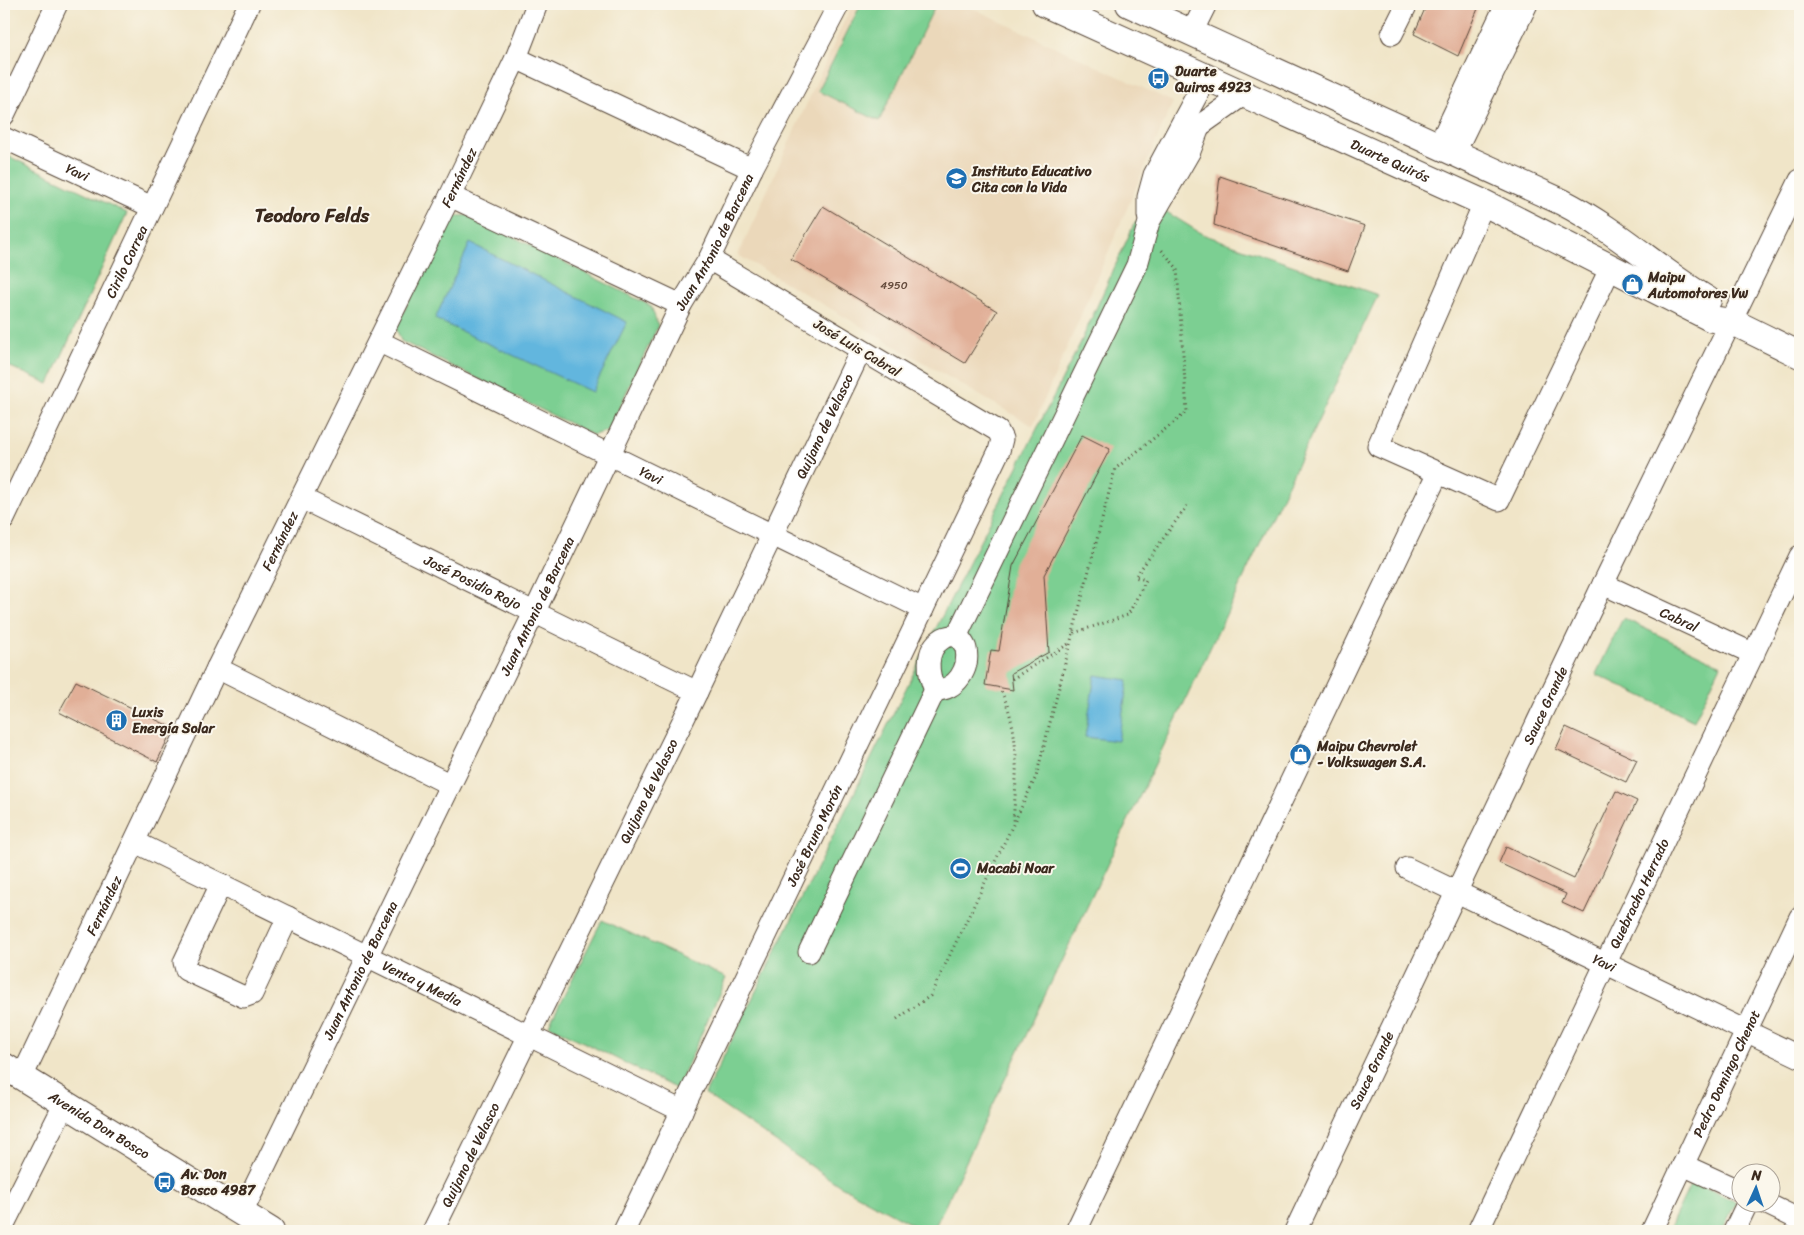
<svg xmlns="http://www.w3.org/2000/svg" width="1804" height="1235" viewBox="0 0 1804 1235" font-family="Sriracha,sans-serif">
<rect width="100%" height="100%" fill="#fbf7ec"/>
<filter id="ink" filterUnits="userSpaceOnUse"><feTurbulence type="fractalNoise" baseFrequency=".02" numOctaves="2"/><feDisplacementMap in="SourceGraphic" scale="10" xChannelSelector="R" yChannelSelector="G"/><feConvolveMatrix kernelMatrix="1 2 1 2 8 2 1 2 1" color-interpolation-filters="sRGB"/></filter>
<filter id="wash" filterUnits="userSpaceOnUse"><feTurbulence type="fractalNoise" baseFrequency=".0096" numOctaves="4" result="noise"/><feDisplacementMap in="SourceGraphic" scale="20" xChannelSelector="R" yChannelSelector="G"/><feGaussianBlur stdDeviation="1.12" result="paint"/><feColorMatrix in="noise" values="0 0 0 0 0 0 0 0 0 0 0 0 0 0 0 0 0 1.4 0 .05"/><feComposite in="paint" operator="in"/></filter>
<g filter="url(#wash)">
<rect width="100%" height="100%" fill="#f0e5c8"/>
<path fill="#ebd8ba" d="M852,4H964L1173,102L1033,426L738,255Z"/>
<path fill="#7bcf92" stroke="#5b7c58" d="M861,4H931L935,6L879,121L818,91Z
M4,154L127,213L49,384L4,364Z
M1165,211L1202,234L1378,295L933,1231H924L839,1185L705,1094L929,642L1080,344L1135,222Z
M470,215L651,306L658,326L608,431L593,435L401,341L396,328L448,217Z
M1623,618L1721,665L1694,721L1596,674Z
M602,920L726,978L677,1089L549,1025Z
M1692,1181L1736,1202L1722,1231H1668Z"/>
<path fill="#62b6de" stroke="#4e707e" d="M470,243L627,322L592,392L435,319Z
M1095,675L1128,680L1118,741L1085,737Z"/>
<g id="blocks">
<path fill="#e1af97" d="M1427,4H1480L1458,56L1414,34Z
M1220,176L1365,226L1348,271L1214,225Z
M823,206L997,311L965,363L791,259Z
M1082,435L1110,449L1044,575L1049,652L1011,673L1013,690L985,685L991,650L999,651L1013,566Z
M76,681L173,728L157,762L59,712Z
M1566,727L1637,760L1626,782L1556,749Z
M1616,791L1637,801L1584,913L1562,903L1566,894L1499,863L1506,847L1574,879Z"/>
</g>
</g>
<g filter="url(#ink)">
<use href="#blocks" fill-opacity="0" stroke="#564638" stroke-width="1"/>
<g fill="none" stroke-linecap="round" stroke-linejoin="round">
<defs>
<g id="minor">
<path d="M1192,32L1206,4"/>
<path d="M1392,34L1407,4"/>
<path d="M516,58L752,169"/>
<path d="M4,115L57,4"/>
<path id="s1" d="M4,138L152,207"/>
<path d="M1439,145L1506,4"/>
<path d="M1455,152L1527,4"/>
<path d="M450,196L681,305"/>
<path d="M1484,203L1378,446L1499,500L1611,267"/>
<path d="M1148,216V197L1154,175L1198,93L1197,74"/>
<path id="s2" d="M380,342L923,609"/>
<path id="s3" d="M303,499L697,692"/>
<path id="s4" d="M4,519L249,4"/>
<path id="s5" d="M1603,584L1754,654"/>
<path d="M957,635L1137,265L1149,222L1190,151L1198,130L1202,124L1243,95"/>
<path d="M957,635C960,639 965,644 966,649C970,669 956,691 935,690C928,675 924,650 942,639C946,636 953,636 957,635Z"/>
<path d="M217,668L449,784"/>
<path id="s6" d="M135,842L682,1111"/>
<path id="s7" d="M1407,868L1800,1057"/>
<path d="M221,884L184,962L186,970L244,997L252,994L288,917"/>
<path d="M809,952L935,690"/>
<path id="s8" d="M22,1077L217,668L450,196L516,58L537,4"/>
<path d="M1683,1165L1742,1192"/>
<path d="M1763,1202L1800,1220"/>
<path id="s9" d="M242,1213L535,611L681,305L709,259L752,169L839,4"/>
<path d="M4,1224L65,1103"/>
<path id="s10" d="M433,1231L697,692L861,350"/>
<path id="s11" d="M624,1231L999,451L1002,439L998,431L709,259"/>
<path d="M1076,1231L1438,473"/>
<path id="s12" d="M1295,1231L1603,584L1800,180"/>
<path id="s13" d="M1478,1231L1800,556"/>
<path id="s14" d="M1652,1231L1800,917"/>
<path d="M1734,1231L1748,1202"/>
</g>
<g id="major">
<path id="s15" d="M1045,4L1484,203L1712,319L1733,322L1800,355"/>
<path d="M1129,4L1562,202C1615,229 1658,270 1708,300"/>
<path id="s16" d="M4,1066L271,1231"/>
</g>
</defs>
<use href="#minor" stroke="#564638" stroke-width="23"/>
<use href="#major" stroke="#564638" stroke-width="28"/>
<path stroke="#564638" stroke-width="3" stroke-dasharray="1 4" stroke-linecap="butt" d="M1074,633L1128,615L1146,580L1135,577L1187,506
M1012,679L1070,643
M999,687C1021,728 1017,777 1013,821
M897,1019L930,996L1036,777L1115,469L1187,412L1177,268L1160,248"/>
<use href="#minor" stroke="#fff" stroke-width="21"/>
<use href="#major" stroke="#fff" stroke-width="26"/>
</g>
</g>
<defs>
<symbol id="bus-disc" viewBox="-11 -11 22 22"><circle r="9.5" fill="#1f6fb2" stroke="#fbf7ec"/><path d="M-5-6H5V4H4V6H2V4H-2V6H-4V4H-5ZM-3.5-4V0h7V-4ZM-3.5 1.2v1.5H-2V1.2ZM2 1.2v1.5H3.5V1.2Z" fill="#fff"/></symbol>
<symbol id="school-disc" viewBox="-11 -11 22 22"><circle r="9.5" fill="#1f6fb2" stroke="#fbf7ec"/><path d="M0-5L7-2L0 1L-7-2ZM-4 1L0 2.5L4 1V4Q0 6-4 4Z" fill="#fff"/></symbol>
<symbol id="shop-disc" viewBox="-11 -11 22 22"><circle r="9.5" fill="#1f6fb2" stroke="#fbf7ec"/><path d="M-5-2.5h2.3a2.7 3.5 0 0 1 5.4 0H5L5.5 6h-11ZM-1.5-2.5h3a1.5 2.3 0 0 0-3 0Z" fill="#fff"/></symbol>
<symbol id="building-disc" viewBox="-11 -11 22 22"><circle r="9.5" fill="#1f6fb2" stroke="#fbf7ec"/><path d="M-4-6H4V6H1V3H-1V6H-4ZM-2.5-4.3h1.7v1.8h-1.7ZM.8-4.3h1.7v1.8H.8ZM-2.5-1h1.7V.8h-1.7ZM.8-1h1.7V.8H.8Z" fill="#fff"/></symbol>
<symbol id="stadium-disc" viewBox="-11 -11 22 22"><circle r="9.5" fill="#1f6fb2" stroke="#fbf7ec"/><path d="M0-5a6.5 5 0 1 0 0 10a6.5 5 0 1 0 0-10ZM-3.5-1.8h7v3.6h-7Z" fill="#fff"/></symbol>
</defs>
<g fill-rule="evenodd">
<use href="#bus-disc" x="1146" y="66" width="25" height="25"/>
<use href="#school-disc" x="944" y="166" width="25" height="25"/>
<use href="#shop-disc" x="1620" y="272" width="25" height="25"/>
<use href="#building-disc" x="104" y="708" width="25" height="25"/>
<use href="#shop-disc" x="1288" y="742" width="25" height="25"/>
<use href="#stadium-disc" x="948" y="856" width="25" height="25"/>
<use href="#bus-disc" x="152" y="1170" width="25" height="25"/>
</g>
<g text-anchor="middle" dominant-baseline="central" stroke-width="4" stroke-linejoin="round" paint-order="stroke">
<g font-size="11" fill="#644b3c">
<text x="894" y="285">4950</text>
</g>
<g font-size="14" font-weight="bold" fill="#3b2a1e" stroke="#fbf7ec" text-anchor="start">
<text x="1175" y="71">Duarte<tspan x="1175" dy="16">Quiros 4923</tspan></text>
<text x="972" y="171">Instituto Educativo<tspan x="972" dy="16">Cita con la Vida</tspan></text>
<text x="1648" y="277">Maipu<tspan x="1648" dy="16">Automotores Vw</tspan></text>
<text x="132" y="712">Luxis<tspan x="132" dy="16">Energía Solar</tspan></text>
<text x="1317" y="746">Maipu Chevrolet<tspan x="1317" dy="16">- Volkswagen S.A.</tspan></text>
<text x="977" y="868">Macabi Noar</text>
<text x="181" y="1174">Av. Don<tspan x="181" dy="16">Bosco 4987</tspan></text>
</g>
<g font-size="14" fill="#3b2a1e" stroke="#fbf7ec">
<text stroke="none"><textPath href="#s15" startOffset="379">Duarte Quirós</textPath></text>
<text stroke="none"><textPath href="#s1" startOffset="81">Yavi</textPath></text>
<text stroke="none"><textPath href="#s8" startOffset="1000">Fernández</textPath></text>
<text stroke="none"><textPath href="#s9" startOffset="1080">Juan Antonio de Barcena</textPath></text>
<text stroke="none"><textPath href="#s4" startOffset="285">Cirilo Correa</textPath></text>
<text transform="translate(857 348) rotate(31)">José Luis Cabral</text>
<text stroke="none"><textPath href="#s10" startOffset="895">Quijano de Velasco</textPath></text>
<text stroke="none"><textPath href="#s2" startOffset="302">Yavi</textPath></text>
<text stroke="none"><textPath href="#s8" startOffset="595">Fernández</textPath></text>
<text stroke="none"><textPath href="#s3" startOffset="189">José Posidio Rojo</textPath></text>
<text stroke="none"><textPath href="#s9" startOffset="675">Juan Antonio de Barcena</textPath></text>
<text stroke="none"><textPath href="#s5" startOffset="84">Cabral</textPath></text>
<text stroke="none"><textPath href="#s12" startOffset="582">Sauce Grande</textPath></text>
<text stroke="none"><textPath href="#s10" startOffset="490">Quijano de Velasco</textPath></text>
<text stroke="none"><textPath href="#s11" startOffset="439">José Bruno Morón</textPath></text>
<text stroke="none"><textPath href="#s13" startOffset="374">Quebracho Herrado</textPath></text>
<text stroke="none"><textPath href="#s8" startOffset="190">Fernández</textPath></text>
<text stroke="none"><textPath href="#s7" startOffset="219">Yavi</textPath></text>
<text stroke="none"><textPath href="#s9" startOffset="270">Juan Antonio de Barcena</textPath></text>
<text stroke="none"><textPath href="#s6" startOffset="320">Venta y Media</textPath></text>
<text stroke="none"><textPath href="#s12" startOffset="178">Sauce Grande</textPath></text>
<text stroke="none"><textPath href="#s14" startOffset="174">Pedro Domingo Chenot</textPath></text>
<text stroke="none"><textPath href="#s16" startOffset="112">Avenida Don Bosco</textPath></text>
<text stroke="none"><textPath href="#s10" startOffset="85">Quijano de Velasco</textPath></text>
</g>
<g font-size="19" font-weight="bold" fill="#3b2a1e" stroke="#fbf7ec">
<text x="312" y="215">Teodoro Felds</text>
</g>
</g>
<rect width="1804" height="1235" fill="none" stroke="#fbf7ec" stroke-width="20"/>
<g transform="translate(1756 1188) rotate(3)"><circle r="24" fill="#fbf7ec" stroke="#aea59a"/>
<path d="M0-4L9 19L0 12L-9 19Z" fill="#1f6fb2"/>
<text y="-8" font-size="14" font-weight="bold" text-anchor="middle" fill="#3b2a1e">N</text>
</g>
</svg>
